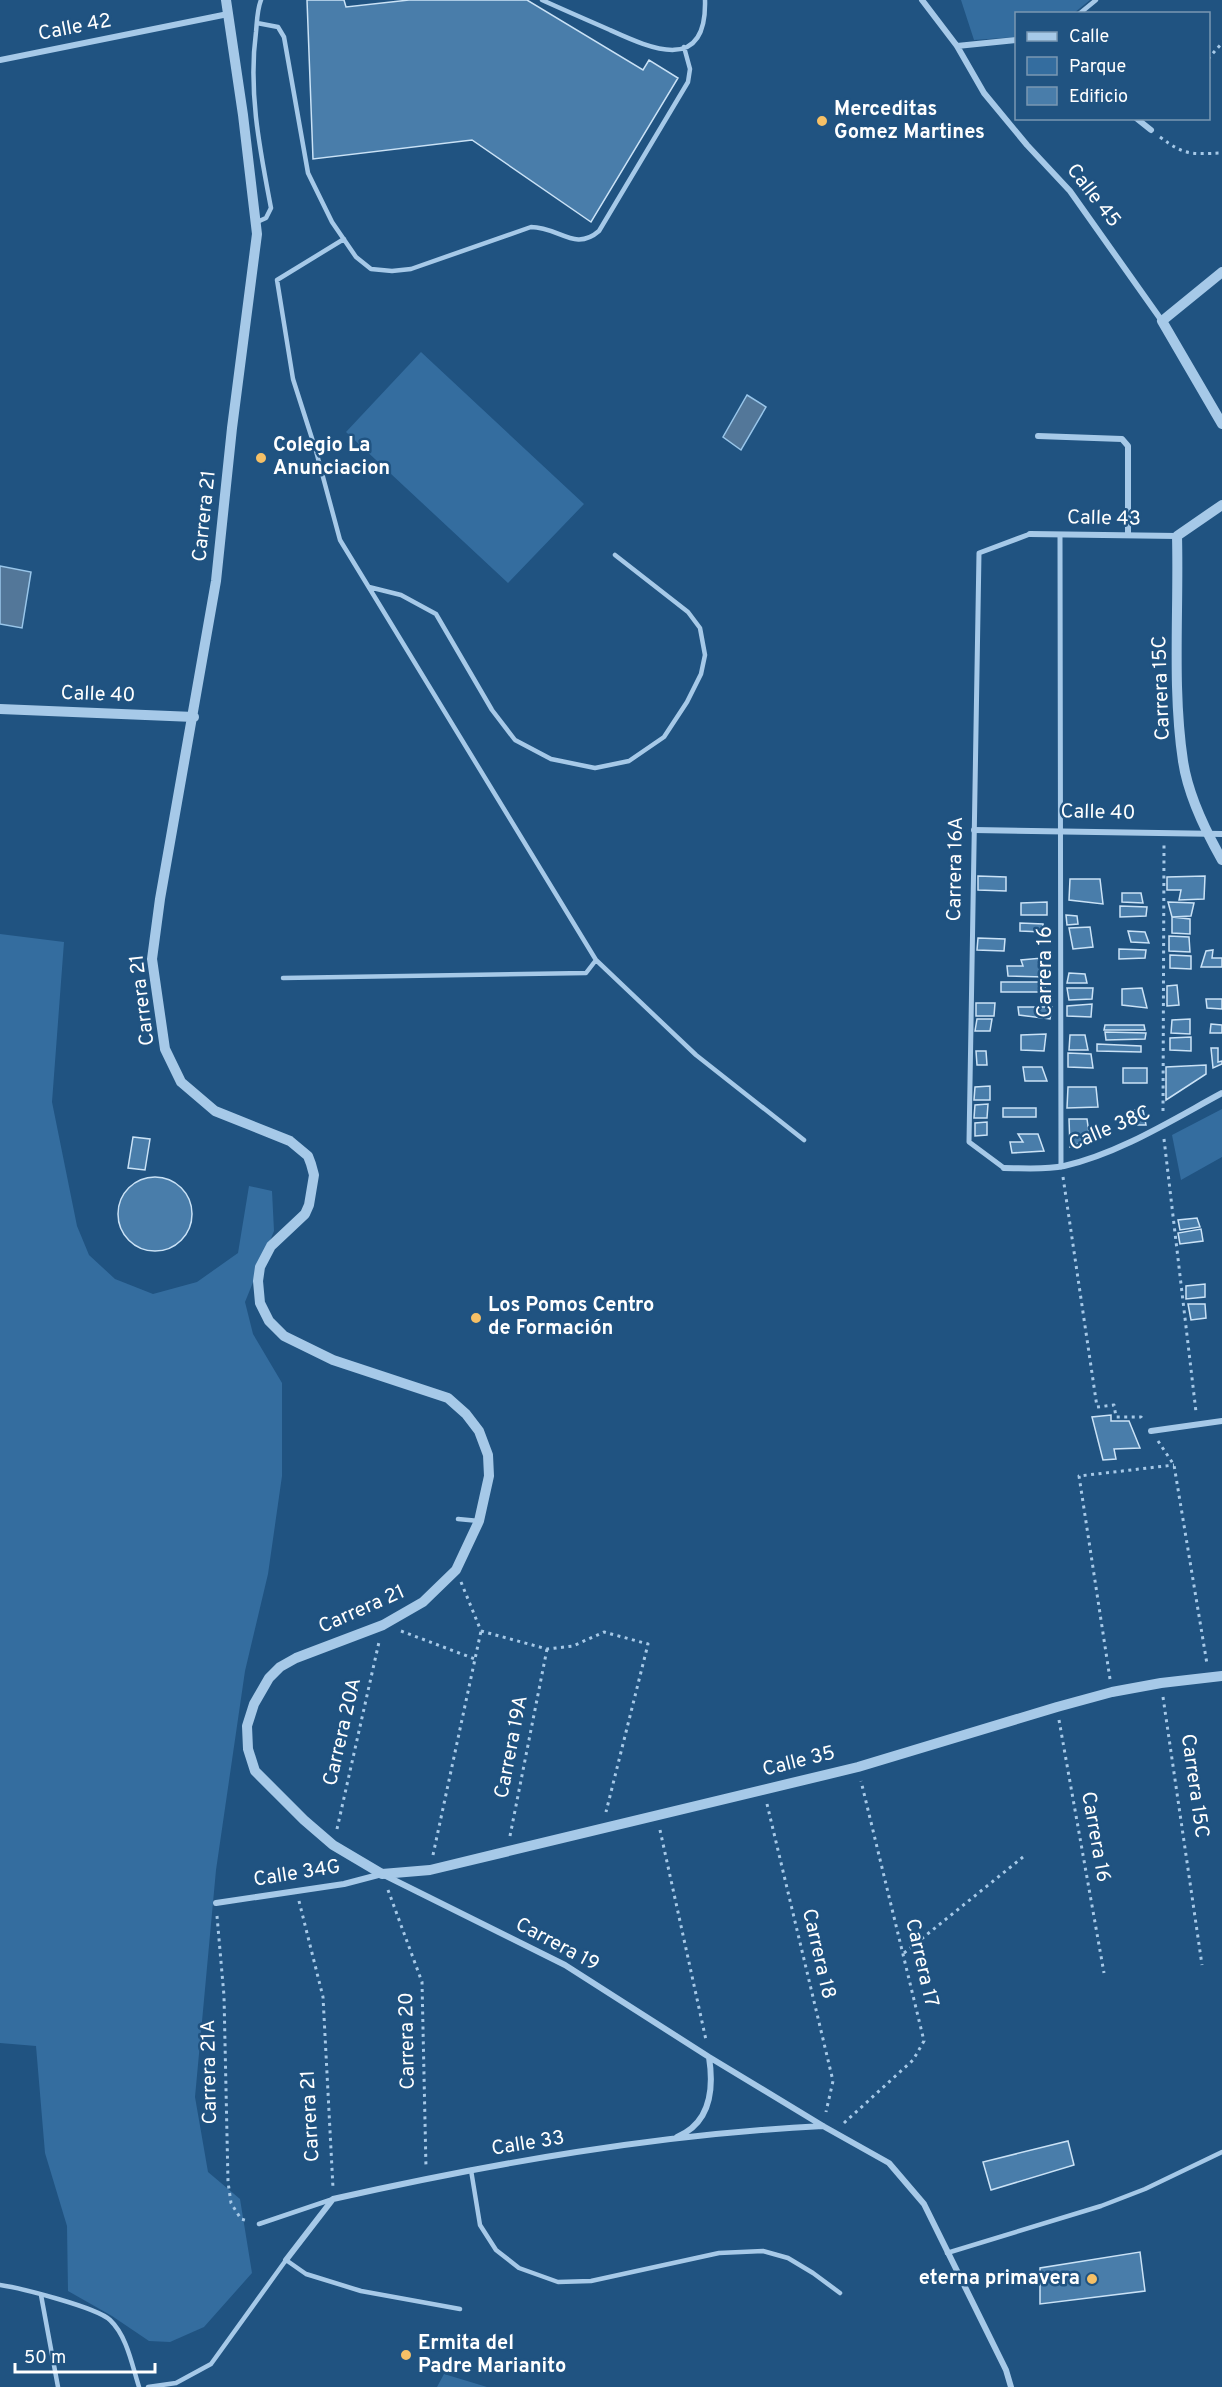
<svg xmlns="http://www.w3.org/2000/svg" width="1222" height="2387" viewBox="0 0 1222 2387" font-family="Overpass,sans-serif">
<rect width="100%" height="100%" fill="#205381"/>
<path fill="#346d9f" d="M961,0H1090L1074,13L1016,14V37L974,40Z
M421,352L584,504L508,583L346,432Z
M0,934L64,942L52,1102L77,1226L89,1255L115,1279L153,1294L197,1282L238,1253L249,1186L272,1191L274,1231L245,1302L253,1334L282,1383V1476L268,1574L245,1671L216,1870L195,2097L208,2172L240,2199L252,2273L204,2327L170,2342L149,2341L112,2316L68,2291L67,2226L45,2153L36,2046L0,2043Z
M1222,1109V1157L1181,1180L1172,1135Z
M444,2374L487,2387H437Z"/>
<path fill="#537799" stroke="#99c6ea" stroke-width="1.5" d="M747,395L766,407L741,450L723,437Z
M0,566L31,572L22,628L0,624Z"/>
<path fill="#497daa" stroke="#cae2f6" stroke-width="1.5" d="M307,0H344L346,7L409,0H527L643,70L649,60L678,78L591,222L472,140L313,159Z
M978,876L1006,877V891L978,890Z
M1205,876L1204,899L1179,900L1181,890H1167V877Z
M1070,879H1100L1103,904L1069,900Z
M1122,893H1141L1143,903L1122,902Z
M1047,902V915H1021V903Z
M1168,902L1194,903L1191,916L1172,917Z
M1120,906L1147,907L1146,916L1120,917Z
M1066,915L1077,916L1078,924L1067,925Z
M1172,917L1190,919V934L1172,933Z
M1020,923L1043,924V932L1020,931Z
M1090,927L1093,947L1073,949L1069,928Z
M1128,931L1145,932L1149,943L1131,942Z
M1169,936L1189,937L1190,952L1169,951Z
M978,938L1005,939L1004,951L977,950Z
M1119,949L1146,950L1145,958L1119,959Z
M1213,950L1212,958H1222V967H1201L1206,951Z
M1170,955L1191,956V969L1170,968Z
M1042,958L1044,977L1008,976L1007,966H1023L1021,960Z
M1069,973L1085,974L1087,983H1067Z
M1001,982H1045V992H1001Z
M1177,985L1179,1005L1167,1006V986Z
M1067,988H1093L1092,999L1069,1000Z
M1142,988L1147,1008L1122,1005V989Z
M1206,999H1222V1009L1207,1008Z
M976,1003H995L994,1016H976Z
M1092,1004L1091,1017L1067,1016V1006Z
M1018,1007H1052L1050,1019L1019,1015Z
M977,1019H992L990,1031H975Z
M1190,1019V1034L1171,1033L1172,1020Z
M1211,1024L1222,1025V1033H1210Z
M1105,1025H1144L1145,1030H1104Z
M1105,1032L1146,1033L1145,1039L1106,1040Z
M1046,1034L1044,1051L1021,1050V1035Z
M1070,1035H1085L1088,1050H1069Z
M1191,1037V1051L1170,1050V1038Z
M1097,1044L1141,1046V1052L1097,1051Z
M1211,1048H1218V1062L1222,1061V1064L1213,1068Z
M976,1051H986L987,1065H977Z
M1068,1053L1091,1054L1093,1068L1068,1067Z
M1206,1065V1074L1166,1100V1067Z
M1023,1067H1042L1047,1081H1025Z
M1123,1068H1147V1083H1123Z
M990,1086V1100H974L975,1087Z
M1068,1087H1096L1098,1107L1067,1108Z
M988,1104L987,1118H974L975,1105Z
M1003,1108H1036V1117H1003Z
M1128,1110H1143L1146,1125H1130Z
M1069,1119H1087L1089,1133L1107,1134L1070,1147Z
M987,1122V1135L975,1136V1123Z
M1018,1134H1038L1044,1151L1012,1153L1010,1142H1023Z
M133,1137L150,1139L145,1170L128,1168Z
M118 1214a37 37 0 1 1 74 0a37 37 0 1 1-74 0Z
M1197,1218L1200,1227L1180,1230L1178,1220Z
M1201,1229L1203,1241L1180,1244L1178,1233Z
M1205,1284V1297L1186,1299V1286Z
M1188,1304H1205L1206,1318L1191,1320Z
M1111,1415V1421H1129L1140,1448L1114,1449L1116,1459L1103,1460L1092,1417Z
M1068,2141L1074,2165L991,2190L983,2162Z
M1140,2252L1145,2291L1040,2304V2268Z"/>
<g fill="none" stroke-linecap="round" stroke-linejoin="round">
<path stroke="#a6c9e8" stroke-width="3" stroke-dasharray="3 4.5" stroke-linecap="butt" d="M1208,59L1222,43
M1160,137C1185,156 1191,154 1222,153
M1163,1111L1164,845
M1164,1139L1196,1412
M1063,1177L1097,1407L1114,1405L1116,1417H1141L1144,1421
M1158,1441L1174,1465L1207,1664
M461,1582L481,1631
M401,1631L475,1659
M481,1631L547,1649L573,1646L604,1632L648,1644L606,1812
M1110,1679L1079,1476L1174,1465
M1163,1697L1202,1965
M1059,1720L1104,1973
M767,1804L833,2081L826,2112
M337,1829L379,1642
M660,1830L706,2040
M510,1836L547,1649
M433,1855L481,1631
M388,1890L422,1982L426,2168
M299,1901L323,1997L333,2188
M217,1916L224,1996L228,2182L231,2203L241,2219L248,2221
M904,1953L1023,1857
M844,2123L913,2060L924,2041L861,1781"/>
<path stroke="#a6c9e8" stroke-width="4.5" d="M542,0C564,10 587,20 610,30C652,49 707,74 705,0
M1079,14L1096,0
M257,23L278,27L284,37L308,173L332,222L356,257L371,269L392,271L411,269L531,227C559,227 575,252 599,231L688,82L690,69L684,47
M257,222L266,218L271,208C260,150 248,92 256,32C257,22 257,10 261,0
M369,587L401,595L436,614L492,710L515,740L551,759L595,768L629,761L664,737L687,702L701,674L705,655L700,628L688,612L615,555
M596,960L696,1055L804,1140
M283,978L586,973L596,960L340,540L316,451L293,379L277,280L344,239
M458,1519L479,1521
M471,2170L480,2225L496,2250L519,2268L558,2282L591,2281L719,2253L763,2251L788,2258L813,2273L840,2293
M259,2224L333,2199
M947,2253L1101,2206L1145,2189L1222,2152
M0,2285C20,2288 96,2307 110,2320C127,2336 132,2365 139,2387
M41,2295L58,2387
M148,2387L176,2383L211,2364L286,2260L306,2274L361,2291L460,2309"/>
<path stroke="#a6c9e8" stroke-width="5" d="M1060,535L1061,1167
M1004,1168L969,1142L979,553L1030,534"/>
<path stroke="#a6c9e8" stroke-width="6" d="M922,0L957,46L984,93L1027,145L1070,191L1162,321
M957,46L1016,40
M0,60L228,14
M1136,118L1151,130
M1038,436L1122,439L1128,446V535
M1030,534L1177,536
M974,830L1222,834
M1004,1168C1023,1168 1045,1170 1064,1166C1120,1153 1172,1120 1222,1093
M1151,1431L1222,1421
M216,1903L344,1884L382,1874L565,1965L709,2057L823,2126L889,2163L924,2204L1006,2370L1011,2387
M677,2137C711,2123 714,2089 709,2057
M286,2260L333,2199C494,2163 658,2134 823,2126"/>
<path stroke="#a6c9e8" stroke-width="10" d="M226,0L243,115L257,234L232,428L216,581L160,899L152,959L165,1049L181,1082L215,1111L290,1141L308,1156L311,1164L314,1175L309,1205L305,1214L271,1246L260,1267L258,1281L260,1303L269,1321L284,1336L333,1360L448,1398L466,1414L479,1431L488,1455L489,1476L479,1521L456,1570L423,1602L383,1625L296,1658L280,1667L269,1678L254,1704L247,1726L248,1749L255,1771L304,1820L333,1845L382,1874L430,1870L858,1767L1057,1707L1112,1692L1161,1683L1222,1676
M1222,272L1162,321L1222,424
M1222,505L1177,536C1179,610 1172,688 1183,761C1188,795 1205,830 1222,860
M0,709L194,717"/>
</g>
<g fill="#f6c066" stroke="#205381" stroke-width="2">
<circle cx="822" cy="121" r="6"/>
<circle cx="261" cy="458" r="6"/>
<circle cx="476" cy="1318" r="6"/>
<circle cx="1092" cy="2279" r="6"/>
<circle cx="406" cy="2355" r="6"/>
</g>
<g text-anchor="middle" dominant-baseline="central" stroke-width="5" stroke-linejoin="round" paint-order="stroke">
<g font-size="20" fill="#fff" stroke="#205381">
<text transform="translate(75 28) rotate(-11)">Calle 42</text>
<text transform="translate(1093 196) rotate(52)">Calle 45</text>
<text transform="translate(205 516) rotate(-84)">Carrera 21</text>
<text transform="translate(1104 519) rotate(1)">Calle 43</text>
<text transform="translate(1162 688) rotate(-92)">Carrera 15C</text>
<text transform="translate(98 695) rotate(2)">Calle 40</text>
<text transform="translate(1098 813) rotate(1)">Calle 40</text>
<text transform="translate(956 869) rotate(-89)">Carrera 16A</text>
<text transform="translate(1046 972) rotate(-90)">Carrera 16</text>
<text transform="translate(143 1000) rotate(-97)">Carrera 21</text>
<text transform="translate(1110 1129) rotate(-23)">Calle 38C</text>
<text transform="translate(362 1610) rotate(-24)">Carrera 21</text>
<text transform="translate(343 1732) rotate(-77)">Carrera 20A</text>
<text transform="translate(512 1747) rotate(-79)">Carrera 19A</text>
<text transform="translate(799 1762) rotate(-14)">Calle 35</text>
<text transform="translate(1194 1786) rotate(82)">Carrera 15C</text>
<text transform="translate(1095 1837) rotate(80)">Carrera 16</text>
<text transform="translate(297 1874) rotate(-9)">Calle 34G</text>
<text transform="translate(557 1945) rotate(28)">Carrera 19</text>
<text transform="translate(818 1954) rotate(77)">Carrera 18</text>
<text transform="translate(921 1963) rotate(77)">Carrera 17</text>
<text transform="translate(408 2041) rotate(-91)">Carrera 20</text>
<text transform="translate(210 2072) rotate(-91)">Carrera 21A</text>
<text transform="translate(311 2116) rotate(-93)">Carrera 21</text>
<text transform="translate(528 2144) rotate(-9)">Calle 33</text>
</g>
<g font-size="20" font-weight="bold" fill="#fff" stroke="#205381" text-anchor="start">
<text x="834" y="110">Merceditas<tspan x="834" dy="23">Gomez Martines</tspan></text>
<text x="273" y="446">Colegio La<tspan x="273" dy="23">Anunciacion</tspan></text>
<text x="488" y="1306">Los Pomos Centro<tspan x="488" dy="23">de Formación</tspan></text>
<text x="1080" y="2279" text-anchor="end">eterna primavera</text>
<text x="418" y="2344">Ermita del<tspan x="418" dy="23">Padre Marianito</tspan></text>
</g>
</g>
<rect x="1015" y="12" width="195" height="108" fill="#205381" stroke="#7998b3" stroke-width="1.5"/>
<rect x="1027" y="32" width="30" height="9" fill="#a6c9e8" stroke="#7998b3" stroke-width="1.5"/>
<text x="1069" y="42" font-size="18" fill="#ffffff">Calle</text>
<rect x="1027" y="57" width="30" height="18" fill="#346d9f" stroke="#7998b3" stroke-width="1.5"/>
<text x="1069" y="72" font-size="18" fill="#ffffff">Parque</text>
<rect x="1027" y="87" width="30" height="18" fill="#497daa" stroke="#7998b3" stroke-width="1.5"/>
<text x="1069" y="102" font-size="18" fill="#ffffff">Edificio</text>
<path d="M15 2363v9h140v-9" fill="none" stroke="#ffffff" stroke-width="3"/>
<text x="24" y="2363" font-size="18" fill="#ffffff" stroke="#205381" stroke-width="4.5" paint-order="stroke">50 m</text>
</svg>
